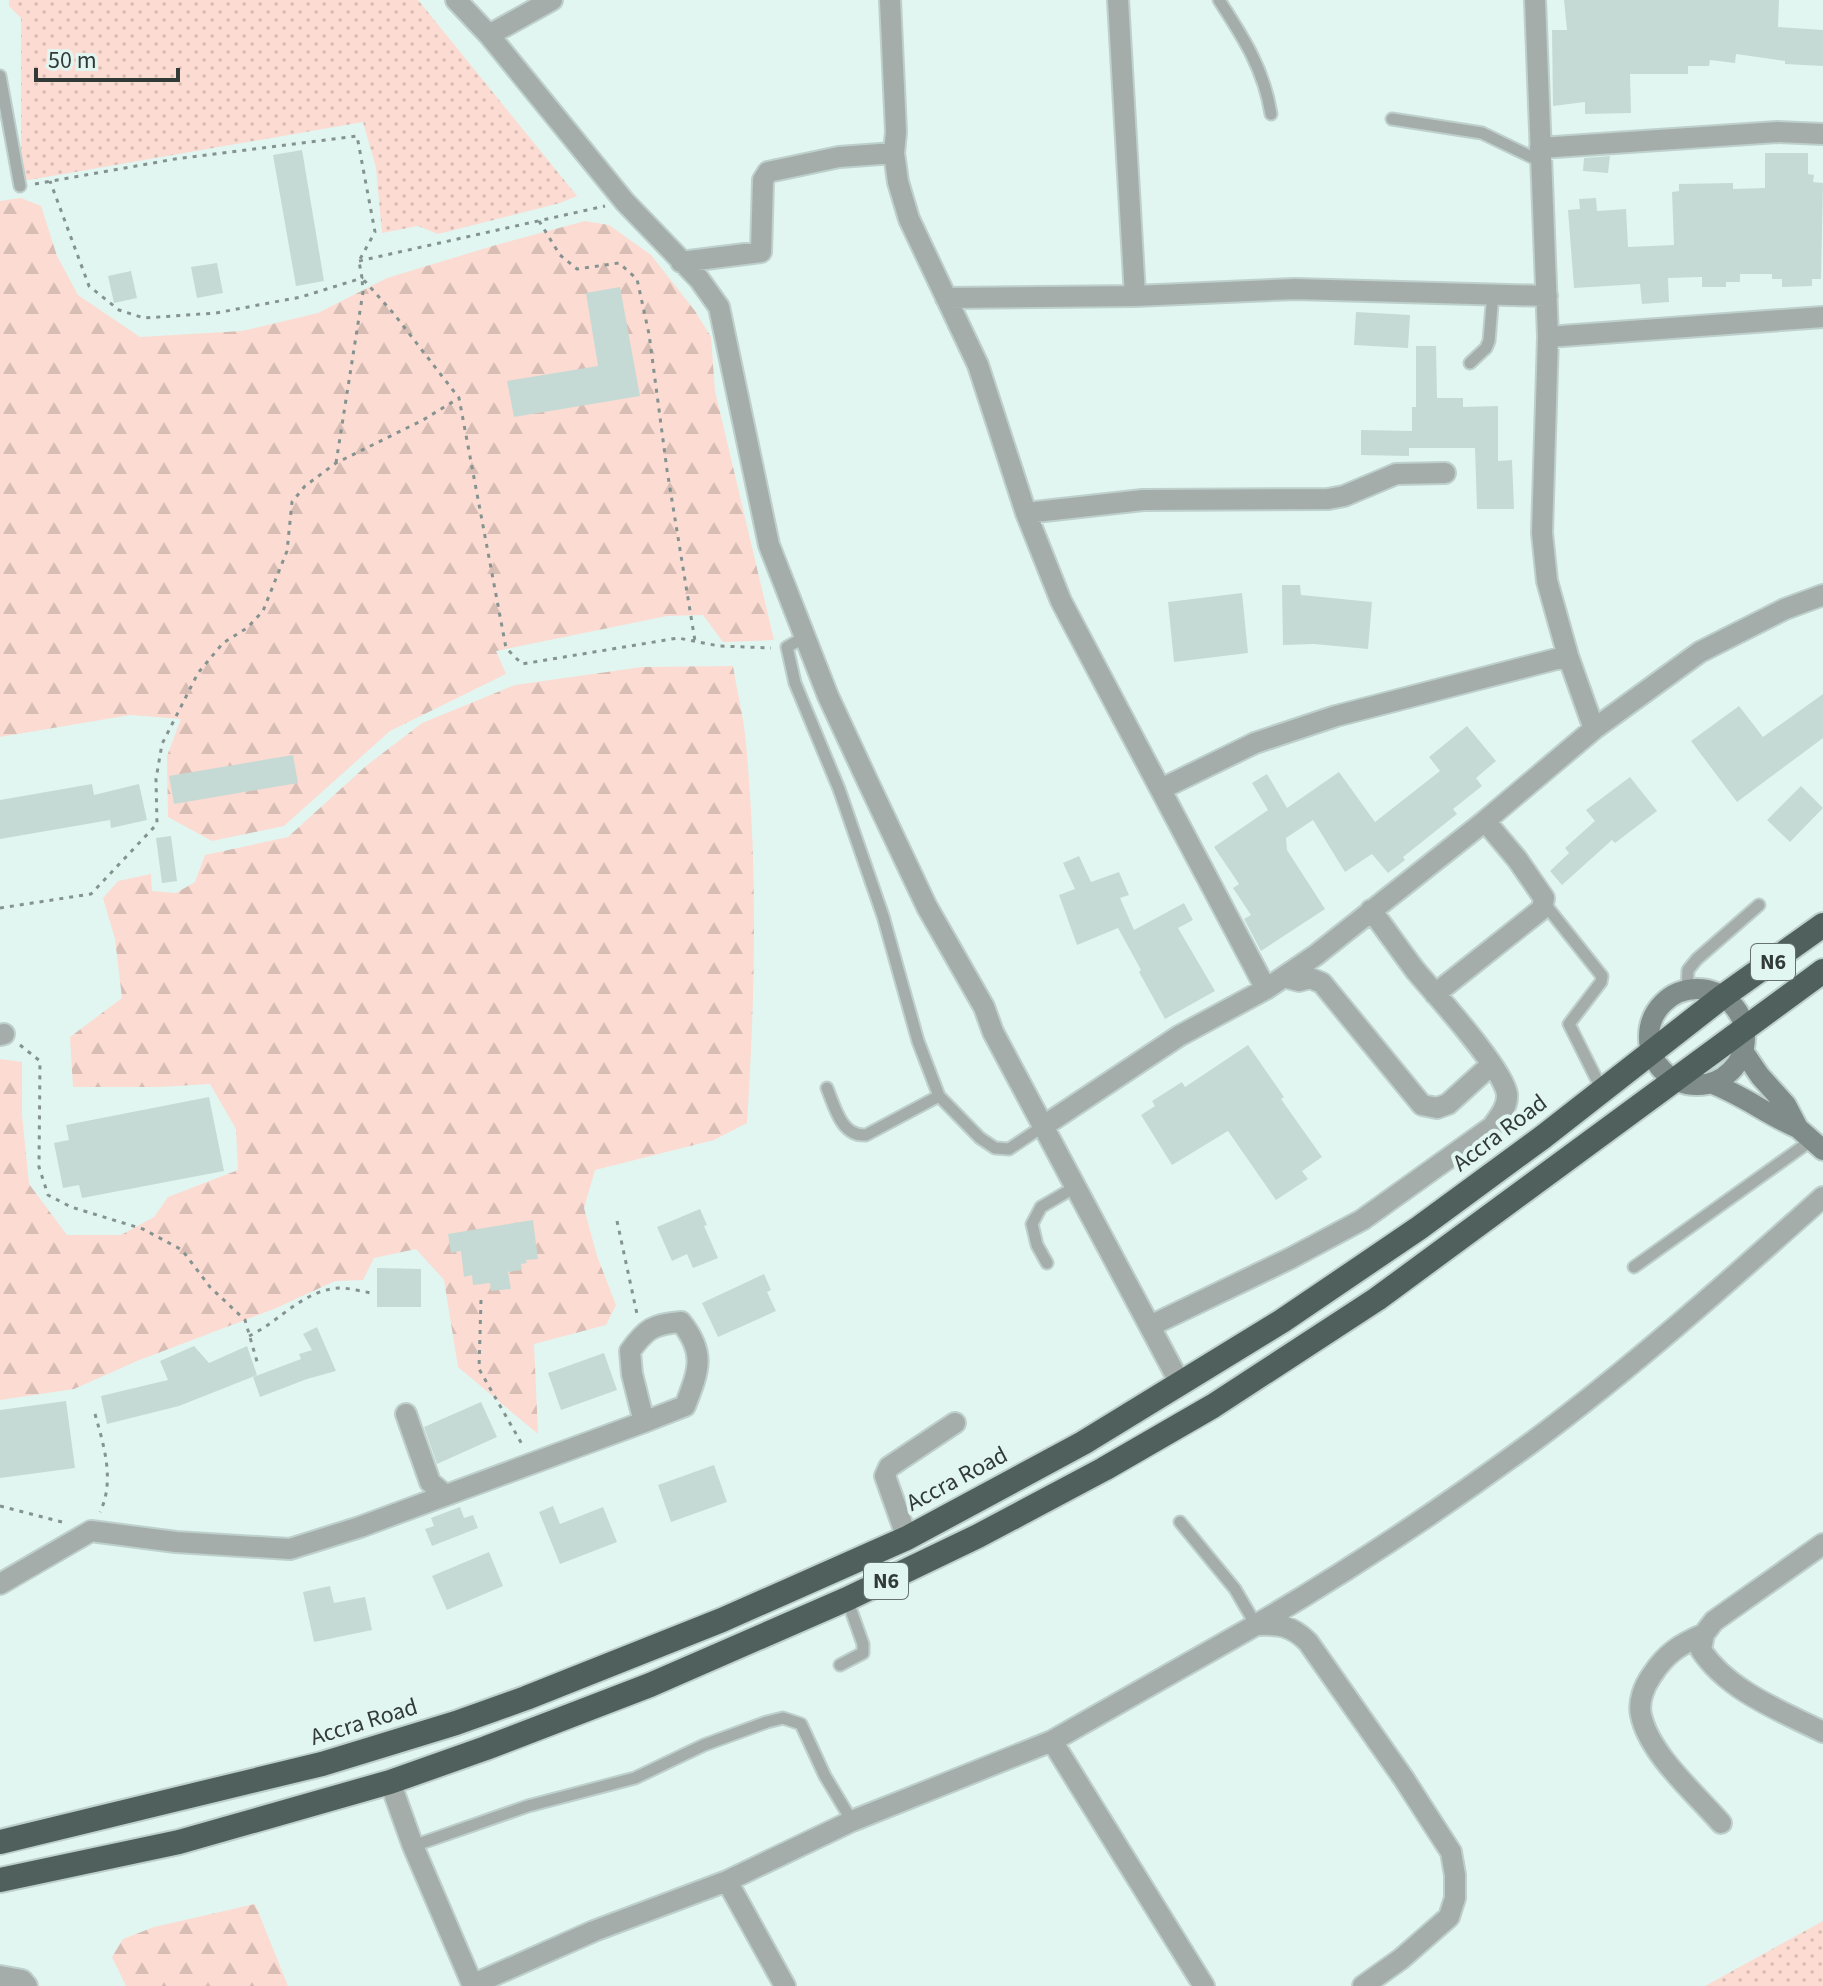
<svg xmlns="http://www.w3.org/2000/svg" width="1823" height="1986" viewBox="0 0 1823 1986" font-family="'Source Sans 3',sans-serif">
<defs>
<pattern id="grass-dots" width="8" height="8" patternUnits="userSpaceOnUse" patternTransform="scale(2)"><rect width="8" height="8" fill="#fcdbd2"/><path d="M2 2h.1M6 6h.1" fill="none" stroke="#d8bdb5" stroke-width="1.8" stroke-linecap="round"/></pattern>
<pattern id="forest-firs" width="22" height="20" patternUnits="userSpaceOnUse" patternTransform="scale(2)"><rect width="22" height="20" fill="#fcdbd2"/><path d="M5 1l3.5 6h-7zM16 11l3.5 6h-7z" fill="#d8bdb5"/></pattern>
</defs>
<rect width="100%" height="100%" fill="#e1f6f1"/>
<path fill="url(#grass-dots)" d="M9,0H418L577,196L560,203L438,234L418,226L382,233L376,168L363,122L29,180L21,178V18L9,6Z
M1823,1921V1986H1705Z"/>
<path fill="url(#forest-firs)" d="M21,198L41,206L57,256L78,295L140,337L242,331L318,313L387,278L496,245L585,221L609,225L651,255L695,311L711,337L715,391L774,640L723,642L703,615L667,616L496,651L506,674L390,731L284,826L212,841L168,817L167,756L181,719L130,715L0,737V201Z
M733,666C737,692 744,718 746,744C758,870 755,997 747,1123L714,1140L595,1170L584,1208L597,1256L616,1305L606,1325L534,1344L538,1434L458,1367L444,1280L416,1249L374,1258L363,1280L335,1281L274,1309L137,1361L74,1389L0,1400V1059L22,1062V1115L29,1184L67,1235H121L154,1217L168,1197L238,1170L236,1129L210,1084L159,1087H73L70,1037L122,998L115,939L103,898L118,881L151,874L152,891L176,893L195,882L205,855L288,837L366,766L422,723L515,685L642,667Z
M255,1904L288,1986H126L112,1957L123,1939L154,1927Z"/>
<path fill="#c6dad5" d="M1564,0H1779L1778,27L1823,30V66L1785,64V61L1736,54L1735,63L1710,60L1709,66H1688V74H1630L1631,113L1585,114V102L1553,106L1552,30H1567Z
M302,150L324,281L296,286L273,155Z
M1765,153H1808V174L1814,175L1813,182L1823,183L1821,279H1812V286L1782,287V279H1772V274H1740V282H1726V287H1702V277L1668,278L1669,302L1642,304L1640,284L1574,288L1568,210L1580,209L1579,199L1596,198L1597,211L1626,209L1628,247L1674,245L1672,192L1679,191V184L1733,183V189L1765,188Z
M1610,156L1608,173L1583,171L1584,158Z
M217,263L223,293L197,298L191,267Z
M131,271L137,298L114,303L108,276Z
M620,287L640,396L514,417L507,381L598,366L586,293Z
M1356,312L1410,315L1408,348L1354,345Z
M1416,346H1436L1437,398H1463V407L1498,406V461L1512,460L1514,509H1477L1475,448H1409V456L1361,455V430L1412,431V407H1416Z
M1282,585H1300L1301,595L1372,602L1368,649L1314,644L1283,645Z
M1242,593L1248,653L1174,662L1168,602Z
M1823,694V738L1737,802L1691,741L1739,706L1763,737Z
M1467,726L1496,761L1476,778L1482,786L1453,809L1457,814L1403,857L1405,860L1388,873L1372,854L1345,872L1313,820L1286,838L1287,850L1325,909L1261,951L1244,919L1251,915L1233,888L1239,884L1214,847L1268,810L1252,783L1267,774L1287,808L1339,772L1375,822L1440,771L1429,757Z
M293,755L298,783L174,804L169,776Z
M1630,777L1657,811L1615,843L1612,840L1562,885L1550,871L1569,853L1565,848L1595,821L1586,810Z
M92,784L94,795L139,784L147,820L111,828L110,820L0,839V800Z
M1801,786L1823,808L1790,842L1767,820Z
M171,836L177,881L162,883L156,838Z
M1079,856L1091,882L1119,872L1129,895L1120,898L1134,930L1184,903L1193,920L1178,928L1215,991L1165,1019L1139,972L1141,970L1118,928L1077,945L1059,895L1075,889L1063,863Z
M1248,1045L1284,1097L1281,1099L1322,1157L1302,1171L1308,1179L1276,1200L1228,1131L1172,1165L1141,1115L1155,1106L1152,1101L1182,1082L1185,1087Z
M209,1097L224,1171L82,1198L79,1185L63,1188L54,1143L69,1140L66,1125Z
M700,1209L707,1225L704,1226L718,1258L693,1268L687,1254L672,1261L657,1227Z
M533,1220L538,1259L526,1260L527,1263L521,1264L522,1270L508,1272L511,1289L491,1291L490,1283L473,1285L472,1275L464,1277L461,1251L451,1253L448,1234Z
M377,1268L421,1269V1307H377Z
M764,1274L771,1290L767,1292L776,1311L718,1337L702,1303Z
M317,1327L336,1371L307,1379L260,1397L253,1377L301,1359L299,1354L312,1350L303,1334Z
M194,1346L209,1363L247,1346L257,1375L179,1406L107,1424L101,1396L168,1380L160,1361Z
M604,1353L617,1390L561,1410L548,1373Z
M66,1401L75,1468L0,1478V1410Z
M481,1402L497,1437L437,1464L424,1427Z
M714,1465L727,1502L671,1522L658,1485Z
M553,1506L560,1524L603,1507L617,1542L560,1564L539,1512Z
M460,1507L464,1518L473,1515L478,1528L432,1546L425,1529L434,1526L431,1518Z
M489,1552L503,1586L447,1610L432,1576Z
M330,1586L334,1603L365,1597L372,1630L314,1642L303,1592Z"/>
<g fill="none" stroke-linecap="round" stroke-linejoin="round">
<defs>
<path id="lane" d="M1219,0C1243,37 1264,69 1271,114
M0,76L20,186
M1392,119L1482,133L1540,161
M1470,363L1486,348L1489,341L1493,293
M805,637L787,647L795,683L839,789L883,916L918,1041L939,1096L980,1138L995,1148L1009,1149L1045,1125
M1544,903L1602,976L1601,982L1569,1024L1602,1090
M1687,990L1688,970L1697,959L1759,905
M827,1088C835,1108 842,1137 866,1135L939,1096
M1047,1263L1037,1245L1032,1224L1041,1207L1077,1186
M1634,1267L1812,1140
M1180,1522L1235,1589L1256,1625
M840,1665L863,1653V1644L847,1599
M413,1846L528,1806L635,1778L704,1745L767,1722L783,1718L801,1724L825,1776L852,1821"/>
<path id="street" d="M456,0L489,35L625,202L699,279L719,307L769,545L828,696L868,782L927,907L984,1007L993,1032L1181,1385
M890,0L896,132L894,153L898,182L909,219L978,365L1026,513L1061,601L1266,989
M1118,0L1135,296
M1535,0L1548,337L1542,533L1547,581L1568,656L1594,729
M489,35L552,0
M1540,148L1777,132L1823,134
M681,262L761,252L763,180L768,172L839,157L894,153
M946,298L1135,296L1295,289L1547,296
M1548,337L1823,317
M1026,513L1143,500L1328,499L1344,496L1396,474L1445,473
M1161,789L1255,743L1336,716L1568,656
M1284,977L1299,981L1310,978L1322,983L1422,1105L1437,1108L1448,1104L1491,1065
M1435,994L1542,909L1544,898L1517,859L1485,821
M0,1035L4,1034
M1045,1125L1179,1036L1266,989L1316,955L1485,821L1594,729L1700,652L1785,609L1823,595
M1150,1326L1291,1258L1362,1220L1492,1127C1499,1117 1508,1107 1507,1094C1503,1068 1435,994 1415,970C1400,950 1386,930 1371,910
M406,1414L430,1482L445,1495
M907,1538L885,1476L889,1467L955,1423
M1823,1544L1714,1621L1704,1634L1701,1650C1728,1691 1781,1711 1823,1732
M0,1584L91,1531L176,1542L290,1549L360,1527L644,1422L685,1406C699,1370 706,1353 681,1322C653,1324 646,1329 630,1351L632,1374L644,1422
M1259,1623C1353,1568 1444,1507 1531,1443C1633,1367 1728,1282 1823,1197
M1704,1634C1681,1644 1666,1653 1652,1675C1644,1686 1638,1702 1641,1715C1649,1754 1696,1794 1721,1823
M1052,1741L1204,1986
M390,1782L413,1846L473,1986
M727,1881L785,1986
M0,1976L22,1980L27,1986
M472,1985L594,1931L727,1881L852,1821L1052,1741L1256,1625C1279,1624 1291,1625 1308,1642L1404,1779L1451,1852L1455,1875V1898L1449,1917L1401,1959L1363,1986"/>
<path id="secondary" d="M1649 1037a48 48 0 1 1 96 0a48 48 0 1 1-96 0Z
M1743,1051L1760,1076L1786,1105L1798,1128L1823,1150
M1710,1083C1742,1094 1767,1115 1798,1128"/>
<path id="highway" d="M0,1842L322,1764L456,1723L526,1698L722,1620L907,1538L1083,1443L1282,1321L1419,1228L1543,1137L1722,997L1823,925
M0,1880L179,1842L390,1782L486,1748L650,1685L847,1599L978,1536L1104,1469L1213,1406L1377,1299L1823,971"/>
</defs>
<use href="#lane" stroke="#bed0cc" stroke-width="15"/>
<use href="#street" stroke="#bed0cc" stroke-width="24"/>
<use href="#secondary" stroke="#bed0cc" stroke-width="24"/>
<use href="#highway" stroke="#bed0cc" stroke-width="28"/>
<path stroke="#859390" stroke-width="3" stroke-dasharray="4 6" stroke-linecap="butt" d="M35,184L175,159L357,136L375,232L359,261L362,278L301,297L216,313L144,318L119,310L89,286L50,181
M539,221L560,255L577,269L619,263L637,279L649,334L667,470L695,641
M359,261L605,206
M336,463L363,292L362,278L394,314L459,398L506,648L522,664L678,638L719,646L771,648
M0,908L91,894L157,824L156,779L162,744L198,673L223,643L247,628L263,611L287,551L292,502L305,486L336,463L423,420L459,398
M20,1045L40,1061L39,1167L48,1195L71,1207L143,1229L182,1250L210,1287L245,1320L258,1365
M617,1221L637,1314
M481,1300L479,1369L523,1446
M249,1336C279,1322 303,1290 339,1288C349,1288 361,1291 371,1293
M95,1414C104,1446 115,1481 100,1512
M0,1506L66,1523"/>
<use href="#lane" stroke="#a5adab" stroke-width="11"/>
<use href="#street" stroke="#a5adab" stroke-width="20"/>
<use href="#secondary" stroke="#808c89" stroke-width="20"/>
<use href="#highway" stroke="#50615d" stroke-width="24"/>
</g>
<g text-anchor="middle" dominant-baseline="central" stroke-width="8" stroke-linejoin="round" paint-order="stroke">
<g fill="#e1f6f1" stroke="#667270" stroke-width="2">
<rect x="1751" y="944" width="44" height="36" rx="6"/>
<rect x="864" y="1563" width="44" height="36" rx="6"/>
</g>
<g font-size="22" font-weight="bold" fill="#323a38">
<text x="1773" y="962">N6</text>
<text x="886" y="1581">N6</text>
</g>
<g font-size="24" fill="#323a38" stroke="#e1f6f1">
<text transform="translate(1500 1133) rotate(-37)">Accra Road</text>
<text transform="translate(957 1479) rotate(-28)">Accra Road</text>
<text transform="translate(364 1722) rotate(-17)">Accra Road</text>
</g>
</g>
<path d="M36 68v12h142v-12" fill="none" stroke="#323a38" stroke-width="4"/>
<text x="48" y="68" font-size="24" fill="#323a38" stroke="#e1f6f1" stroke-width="6" paint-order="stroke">50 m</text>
</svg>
